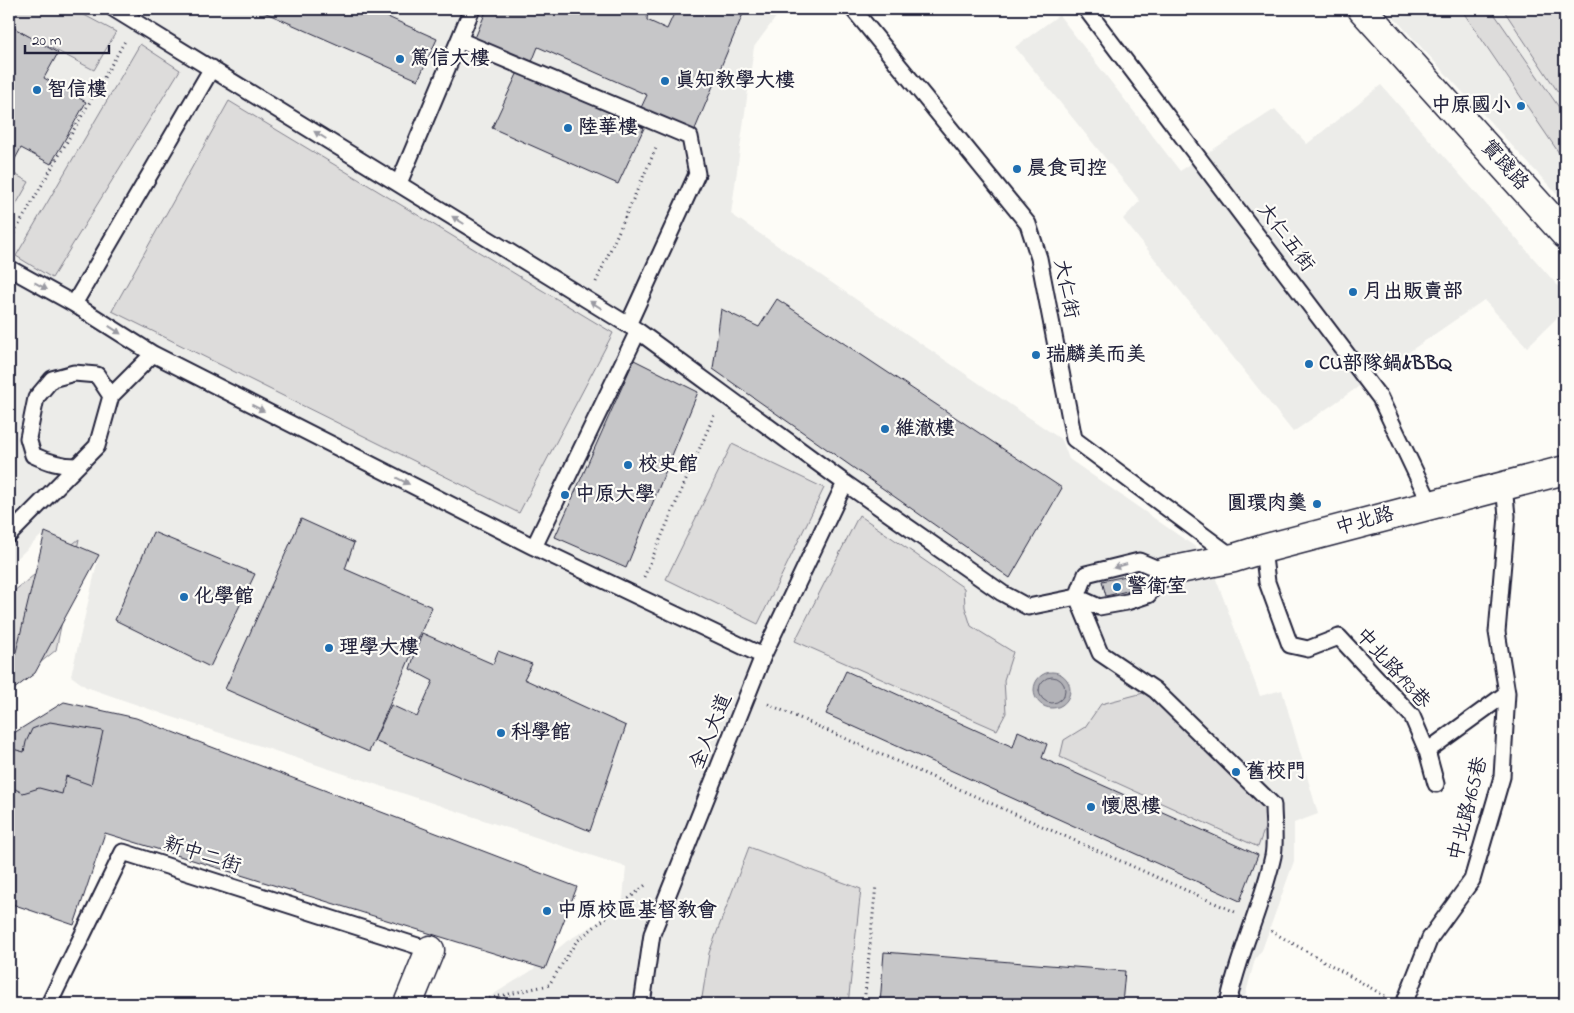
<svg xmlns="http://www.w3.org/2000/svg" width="1574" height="1013" viewBox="0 0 1574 1013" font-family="'Indie Flower','LXGW WenKai TC',sans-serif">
<rect width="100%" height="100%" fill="#fdfcf7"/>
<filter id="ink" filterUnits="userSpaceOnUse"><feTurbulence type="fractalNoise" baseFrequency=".02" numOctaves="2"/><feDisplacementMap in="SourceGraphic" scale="10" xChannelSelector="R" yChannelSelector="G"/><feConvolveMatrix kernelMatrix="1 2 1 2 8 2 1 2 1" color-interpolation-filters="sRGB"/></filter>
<g filter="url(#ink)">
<path fill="#ecece9" d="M9,9H782L754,47L731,214L1062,440L1069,459L1207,555L1260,696L1282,690L1318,814L1294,823V861L1262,950L1255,959L1243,1004H478L531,971L567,941L622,908L626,867L169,716L86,687L71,676L99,555L45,532L9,566Z
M1386,9H1565V203Z
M1059,15L1180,171L1275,109L1307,144L1381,85L1565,294V310L1527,347L1484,300L1293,432L1123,219L1140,201L1015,47Z"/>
<path fill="#dddcdb" stroke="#807f8b" d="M9,9H73L116,32L94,70L9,26Z
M1461,9H1491L1565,116V156L1559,153Z
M1503,9H1565V87L1558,92Z
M140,44L180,70L52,278L16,256Z
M229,101L613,333L519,513L112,311Z
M9,171L29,182L9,217Z
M732,444L824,488L758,624L666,579Z
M859,515L964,588L965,607L971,626L1013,652L1004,680L1006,713L997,730L795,641Z
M79,539L56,650L10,687L9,595Z
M1155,690L1273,805L1258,847L1060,757L1064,740L1085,727L1101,704Z
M749,847L861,889L848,1004H701L709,953Z"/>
<path fill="#b2b2b7" stroke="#787885" d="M1034 690a18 18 0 1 1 36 0a18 18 0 1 1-36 0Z"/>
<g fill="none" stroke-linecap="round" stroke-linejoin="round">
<path stroke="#5c5c6d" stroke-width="1" d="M1039 690a13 13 0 1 1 26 0a13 13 0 1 1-26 0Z"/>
</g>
<path fill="#c6c6c8" stroke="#22223b" d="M257,9H370L437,39L418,80Z
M487,9H648L647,20L667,29L676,9H745L693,134L639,112L647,95L538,47L530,67L473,43Z
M9,25L58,53L44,78L86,102L51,164L21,148L9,170Z
M518,72L644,128L618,184L492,128Z
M777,299L1062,488L1010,578L713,369L721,309L759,327Z
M634,360L698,392L626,568L555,537Z
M301,519L354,543L345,569L432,607L369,752L225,689Z
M45,532L99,555L35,673L9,693V681Z
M153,532L255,574L210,667L115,620Z
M1126,576L1132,581L1131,588L1127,591L1106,596L1102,581Z
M422,633L493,664L498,651L532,664L524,679L626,726L590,831L374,741L391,705L417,717L433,681L410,669Z
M846,671L1013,747L1018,731L1047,744L1042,758L1258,855L1240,901L826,714Z
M64,702L136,718L577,887L545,969L105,833L74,925L9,903V736Z
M50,722L103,731L91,785L66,776L62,794L39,788L23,793L9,786V748L24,752L26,742L32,729Z
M884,952L1125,971L1122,1004H880Z"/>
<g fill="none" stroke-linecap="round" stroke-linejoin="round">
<defs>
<path id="lane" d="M114,9L638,331L845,483L1002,593L1028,607L1077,597L1099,607L1127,602L1148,595L1165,572L1139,561L1086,574L1077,597L1100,653L1155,690L1273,805C1273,821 1276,840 1273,856C1262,907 1238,954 1228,1004
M853,9L1028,224L1039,258L1074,439L1234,558
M1086,9L1380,398L1431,505
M459,40L690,137L697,174L628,325
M399,183L472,9
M9,268L74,304L153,354L534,547L763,656
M74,304L212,68
M76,466C60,466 48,462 33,455L28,438L36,398L52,379L74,373L97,375L111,396
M9,535L97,446L111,396L153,354
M534,547L638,331
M1263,549L1267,582L1290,645L1308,649L1339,637L1412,716L1427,751L1436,784
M1427,751L1507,693
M49,1004L123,852L430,950
M642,1004L652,934L763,656L845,483
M1404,1004L1430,938L1472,880L1502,777L1507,693L1497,632L1507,516L1504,486"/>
<path id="street" d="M1362,9L1565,234
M1165,572L1234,558L1263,549L1565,470
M408,1004L430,950"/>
</defs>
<use href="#lane" stroke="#22223b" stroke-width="19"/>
<use href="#street" stroke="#22223b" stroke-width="31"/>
<path stroke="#22223b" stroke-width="3" stroke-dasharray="1 4" stroke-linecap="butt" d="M9,242L125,41
M596,282L657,146
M644,577L715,413
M768,704L1235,912
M1271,931L1385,996
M465,1004L549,985L576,942L648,883
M864,1004L876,885"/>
<use href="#lane" stroke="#fdfcf7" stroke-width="15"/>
<use href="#street" stroke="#fdfcf7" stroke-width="28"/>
</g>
<defs><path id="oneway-solid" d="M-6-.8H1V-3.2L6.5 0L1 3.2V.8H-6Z" transform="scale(1.25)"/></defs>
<g fill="#9a9aa2">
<use href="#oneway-solid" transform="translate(320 135) rotate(-148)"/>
<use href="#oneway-solid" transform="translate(458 220) rotate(-148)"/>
<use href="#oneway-solid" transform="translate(41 286) rotate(29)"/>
<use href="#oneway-solid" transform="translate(596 305) rotate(-148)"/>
<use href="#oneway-solid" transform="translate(115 330) rotate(33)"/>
<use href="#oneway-solid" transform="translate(258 408) rotate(27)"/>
<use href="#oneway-solid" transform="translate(403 481) rotate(27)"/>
<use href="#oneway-solid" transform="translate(1120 566) rotate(164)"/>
</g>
</g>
<g fill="#1f6fb2" stroke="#fdfcf7" stroke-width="2">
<circle cx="400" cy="59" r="5"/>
<circle cx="665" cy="81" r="5"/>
<circle cx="37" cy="90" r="5"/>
<circle cx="1521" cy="106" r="5"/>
<circle cx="568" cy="128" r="5"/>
<circle cx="1017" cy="169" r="5"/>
<circle cx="1353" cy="292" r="5"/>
<circle cx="1036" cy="355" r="5"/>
<circle cx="1309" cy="364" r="5"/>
<circle cx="885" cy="429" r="5"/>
<circle cx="628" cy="465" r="5"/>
<circle cx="565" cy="495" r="5"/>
<circle cx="1317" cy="504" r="5"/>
<circle cx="1117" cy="587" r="5"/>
<circle cx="184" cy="597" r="5"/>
<circle cx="329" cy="648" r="5"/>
<circle cx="501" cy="733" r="5"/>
<circle cx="1236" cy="772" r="5"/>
<circle cx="1091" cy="807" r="5"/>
<circle cx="547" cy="911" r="5"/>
</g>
<g text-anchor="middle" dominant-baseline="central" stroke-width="4.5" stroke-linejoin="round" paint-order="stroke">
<g font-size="20" font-weight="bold" fill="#22223b" stroke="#fdfcf7" text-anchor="start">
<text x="410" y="59">篤信大樓</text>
<text x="675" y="81">真知教學大樓</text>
<text x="47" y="90">智信樓</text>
<text x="1511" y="106" text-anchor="end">中原國小</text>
<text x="578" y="128">陸華樓</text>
<text x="1027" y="169">晨食司控</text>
<text x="1363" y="292">月出販賣部</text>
<text x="1046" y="355">瑞麟美而美</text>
<text x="1319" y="364">CU部隊鍋&amp;BBQ</text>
<text x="895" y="429">維澈樓</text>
<text x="638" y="465">校史館</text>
<text x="575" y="495">中原大學</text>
<text x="1307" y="504" text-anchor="end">圓環肉羹</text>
<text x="1127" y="587">警衛室</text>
<text x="194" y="597">化學館</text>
<text x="339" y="648">理學大樓</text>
<text x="511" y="733">科學館</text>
<text x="1246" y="772">舊校門</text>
<text x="1101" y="807">懷恩樓</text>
<text x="557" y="911">中原校區基督教會</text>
</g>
<g font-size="20" fill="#22223b" stroke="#fdfcf7">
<text transform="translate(1504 166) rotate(48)">實踐路</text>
<text transform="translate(1285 238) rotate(53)">大仁五街</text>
<text transform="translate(1065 289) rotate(79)">大仁街</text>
<text transform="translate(1365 522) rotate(-15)">中北路</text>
<text transform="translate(1392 669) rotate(48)">中北路193巷</text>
<text transform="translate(712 732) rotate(-68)">全人大道</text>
<text transform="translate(1469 809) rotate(-76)">中北路165巷</text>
<text transform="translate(202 856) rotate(18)">新中二街</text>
</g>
</g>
<rect width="1574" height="1013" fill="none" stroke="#fdfcf7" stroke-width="30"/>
<rect x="15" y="15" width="1544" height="983" fill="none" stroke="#22223b" stroke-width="2" filter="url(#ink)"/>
<path d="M25 45v8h84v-8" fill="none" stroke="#22223b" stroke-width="2.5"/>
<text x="32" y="45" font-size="15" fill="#22223b" stroke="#fdfcf7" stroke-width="4" paint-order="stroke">20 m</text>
</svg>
